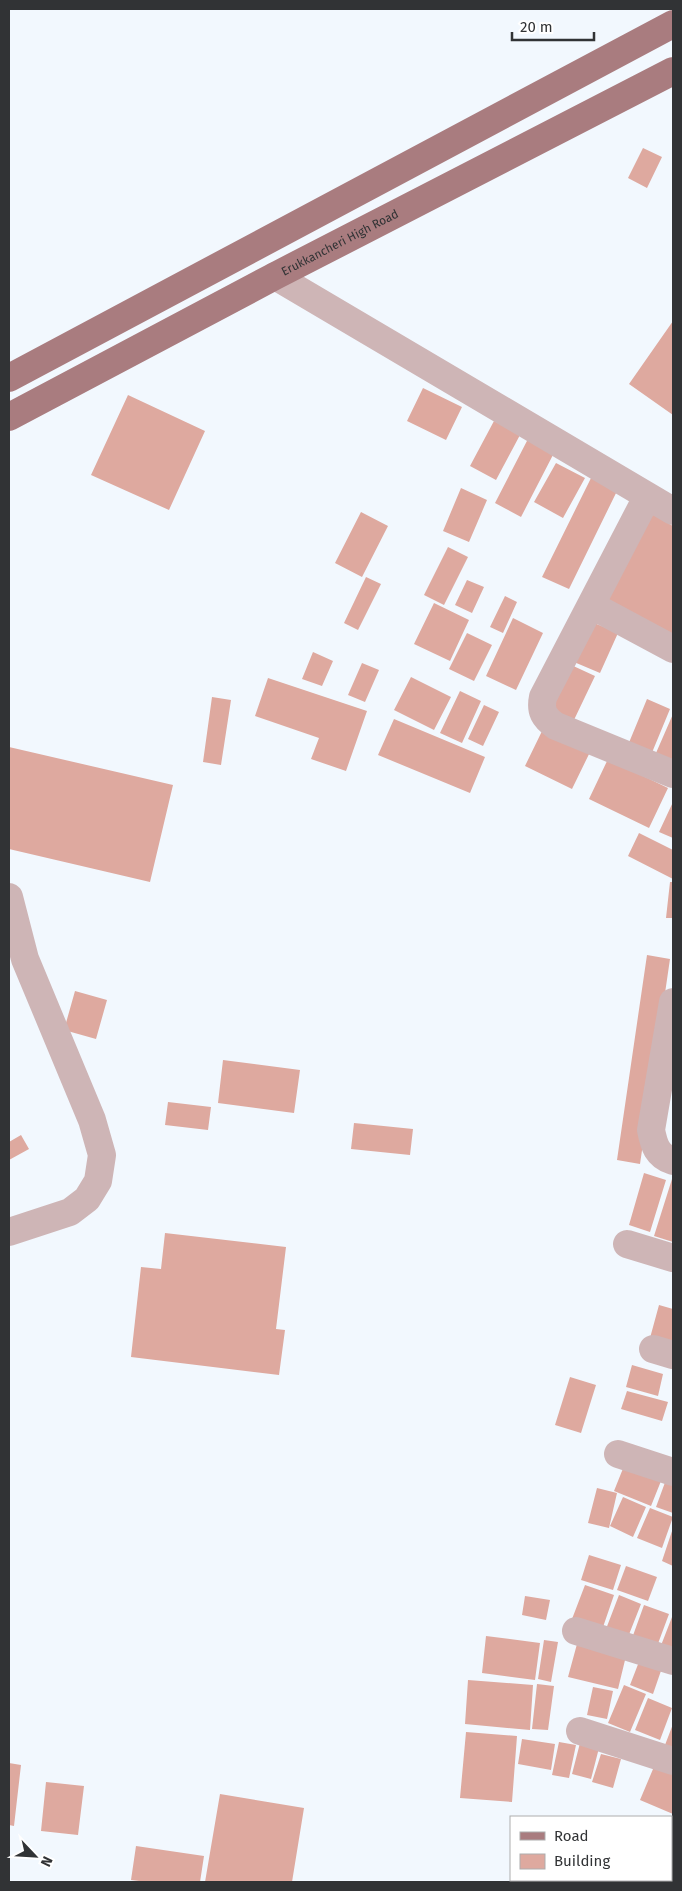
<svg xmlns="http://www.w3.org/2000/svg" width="682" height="1891" viewBox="0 0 682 1891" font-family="'Fira Sans',sans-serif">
<rect width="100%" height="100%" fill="#f2f8fe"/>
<path fill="#dea99f" d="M643,148L662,157L647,188L628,178Z
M673,321V415L629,384Z
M423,388L462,407L446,440L407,421Z
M128,395L205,431L169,510L91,475Z
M494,421L520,435L496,480L470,466Z
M529,437L555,451L521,517L495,503Z
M556,463L585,478L563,518L534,502Z
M592,476L618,489L569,589L542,577Z
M461,488L487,500L469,542L443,531Z
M361,512L388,526L362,577L335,563Z
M652,514L673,526V635L604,602Z
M448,547L468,557L444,605L424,595Z
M366,577L381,584L358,630L344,623Z
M467,580L484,587L472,613L455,605Z
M505,596L517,602L503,633L490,627Z
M434,603L469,620L450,661L414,644Z
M513,618L543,633L516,690L486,676Z
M592,622L618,633L600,673L574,662Z
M467,633L492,645L474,681L449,669Z
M313,652L333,661L322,686L302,679Z
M362,663L379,670L365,702L348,695Z
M569,664L595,676L573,722L547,710Z
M411,677L451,697L434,730L394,710Z
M268,678L367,711L346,771L311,759L319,738L255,716Z
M460,691L481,701L462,743L440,733Z
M212,697L231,700L221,765L203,762Z
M647,699L670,709L651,755L628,745Z
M484,705L499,712L483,746L468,739Z
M673,714V760L656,753Z
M394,719L485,757L470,793L378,755Z
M544,727L591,750L572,789L525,766Z
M9,747L173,785L150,882L9,849Z
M608,759L668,788L649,828L589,799Z
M673,802V838L659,832Z
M639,833L673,850V879L628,856Z
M670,882H673V918H666Z
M647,955L670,959L640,1164L617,1160Z
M75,991L107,1000L96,1039L64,1030Z
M223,1060L300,1070L294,1113L218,1103Z
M168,1102L211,1107L208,1130L165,1125Z
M354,1123L413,1129L410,1155L351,1149Z
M21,1135L29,1149L9,1160V1142Z
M644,1173L666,1180L650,1232L629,1225Z
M672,1179H673V1242L654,1236Z
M165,1233L286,1247L276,1329L285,1330L279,1375L131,1357L141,1267L161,1269Z
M659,1305L673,1309L672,1344L650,1338Z
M632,1365L663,1374L658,1396L626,1387Z
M570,1377L596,1385L581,1433L555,1425Z
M627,1391L668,1402L662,1421L621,1409Z
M624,1466L661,1481L651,1506L614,1491Z
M667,1477L673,1479V1513L656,1507Z
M597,1488L617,1493L609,1528L588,1523Z
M623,1497L646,1507L633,1537L610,1526Z
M650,1508L673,1517L662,1548L637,1538Z
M673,1528V1566L662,1561Z
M589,1555L621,1565L613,1590L581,1580Z
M626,1566L657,1577L648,1601L617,1590Z
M585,1585L614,1595L602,1630L572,1619Z
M619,1595L641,1604L628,1637L606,1629Z
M525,1596L550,1600L546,1620L522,1615Z
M644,1605L669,1614L656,1649L631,1641Z
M672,1617L673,1618V1653L660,1648Z
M486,1636L540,1643L535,1680L482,1673Z
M544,1640L558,1642L551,1682L538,1679Z
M577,1644L626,1656L618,1689L568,1677Z
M642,1654L664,1662L653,1694L630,1685Z
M468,1680L533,1685L530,1730L465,1724Z
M537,1684L554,1686L548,1730L532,1729Z
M624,1685L646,1694L630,1732L608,1723Z
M593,1687L613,1691L607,1719L587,1715Z
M648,1698L672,1708L660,1740L635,1730Z
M673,1724V1749L665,1745Z
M466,1732L517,1736L512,1802L460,1798Z
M522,1739L555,1744L551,1770L518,1764Z
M559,1742L576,1745L569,1778L552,1775Z
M580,1743L599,1748L591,1779L572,1774Z
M601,1754L621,1759L613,1788L592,1782Z
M656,1762L673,1769V1814L640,1800Z
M9,1763L21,1765L14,1826L9,1825Z
M46,1782L84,1786L78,1835L41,1831Z
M220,1794L304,1808L292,1882H205Z
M136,1846L204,1856L200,1882H147L131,1880Z"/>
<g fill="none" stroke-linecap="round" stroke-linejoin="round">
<path stroke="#ceb5b6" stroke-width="28" d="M275,276L673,511
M647,497L543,697C540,711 544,718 556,726L673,774
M591,605L673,649
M9,897L25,959L92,1120L102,1155L98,1181L87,1199L70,1212L9,1232
M673,1002L651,1130C654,1145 657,1156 673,1161
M627,1244L673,1258
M653,1349L673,1355
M618,1454L673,1472
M576,1631L673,1661
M580,1731L673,1761"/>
<g stroke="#a97c7f" stroke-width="28">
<path d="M9,378L673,24"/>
<path id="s1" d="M9,417L275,276L673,71"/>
</g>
</g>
<g text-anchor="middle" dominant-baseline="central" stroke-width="4" stroke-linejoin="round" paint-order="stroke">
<g font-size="12" fill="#313335" stroke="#fff">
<text stroke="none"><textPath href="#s1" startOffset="374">Erukkancheri High Road</textPath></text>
</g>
</g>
<rect width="682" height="1891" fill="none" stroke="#313335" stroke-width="20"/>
<rect x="510" y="1816" width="162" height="65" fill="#ffffff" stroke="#adadae"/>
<rect x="520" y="1832" width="25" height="8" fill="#a97c7f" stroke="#adadae"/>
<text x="554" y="1841" font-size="15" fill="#313335">Road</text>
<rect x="520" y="1854" width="25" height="15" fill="#dea99f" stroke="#adadae"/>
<text x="554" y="1866" font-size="15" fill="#313335">Building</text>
<g transform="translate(35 1856) rotate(115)" stroke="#ffffff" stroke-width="4" paint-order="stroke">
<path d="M0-4L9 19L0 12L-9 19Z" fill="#313335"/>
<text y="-8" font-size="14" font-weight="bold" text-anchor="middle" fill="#313335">N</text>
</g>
<path d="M512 32v8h82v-8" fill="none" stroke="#313335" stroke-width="2.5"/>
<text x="520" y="32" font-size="15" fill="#313335" stroke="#ffffff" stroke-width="4" paint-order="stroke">20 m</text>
</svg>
